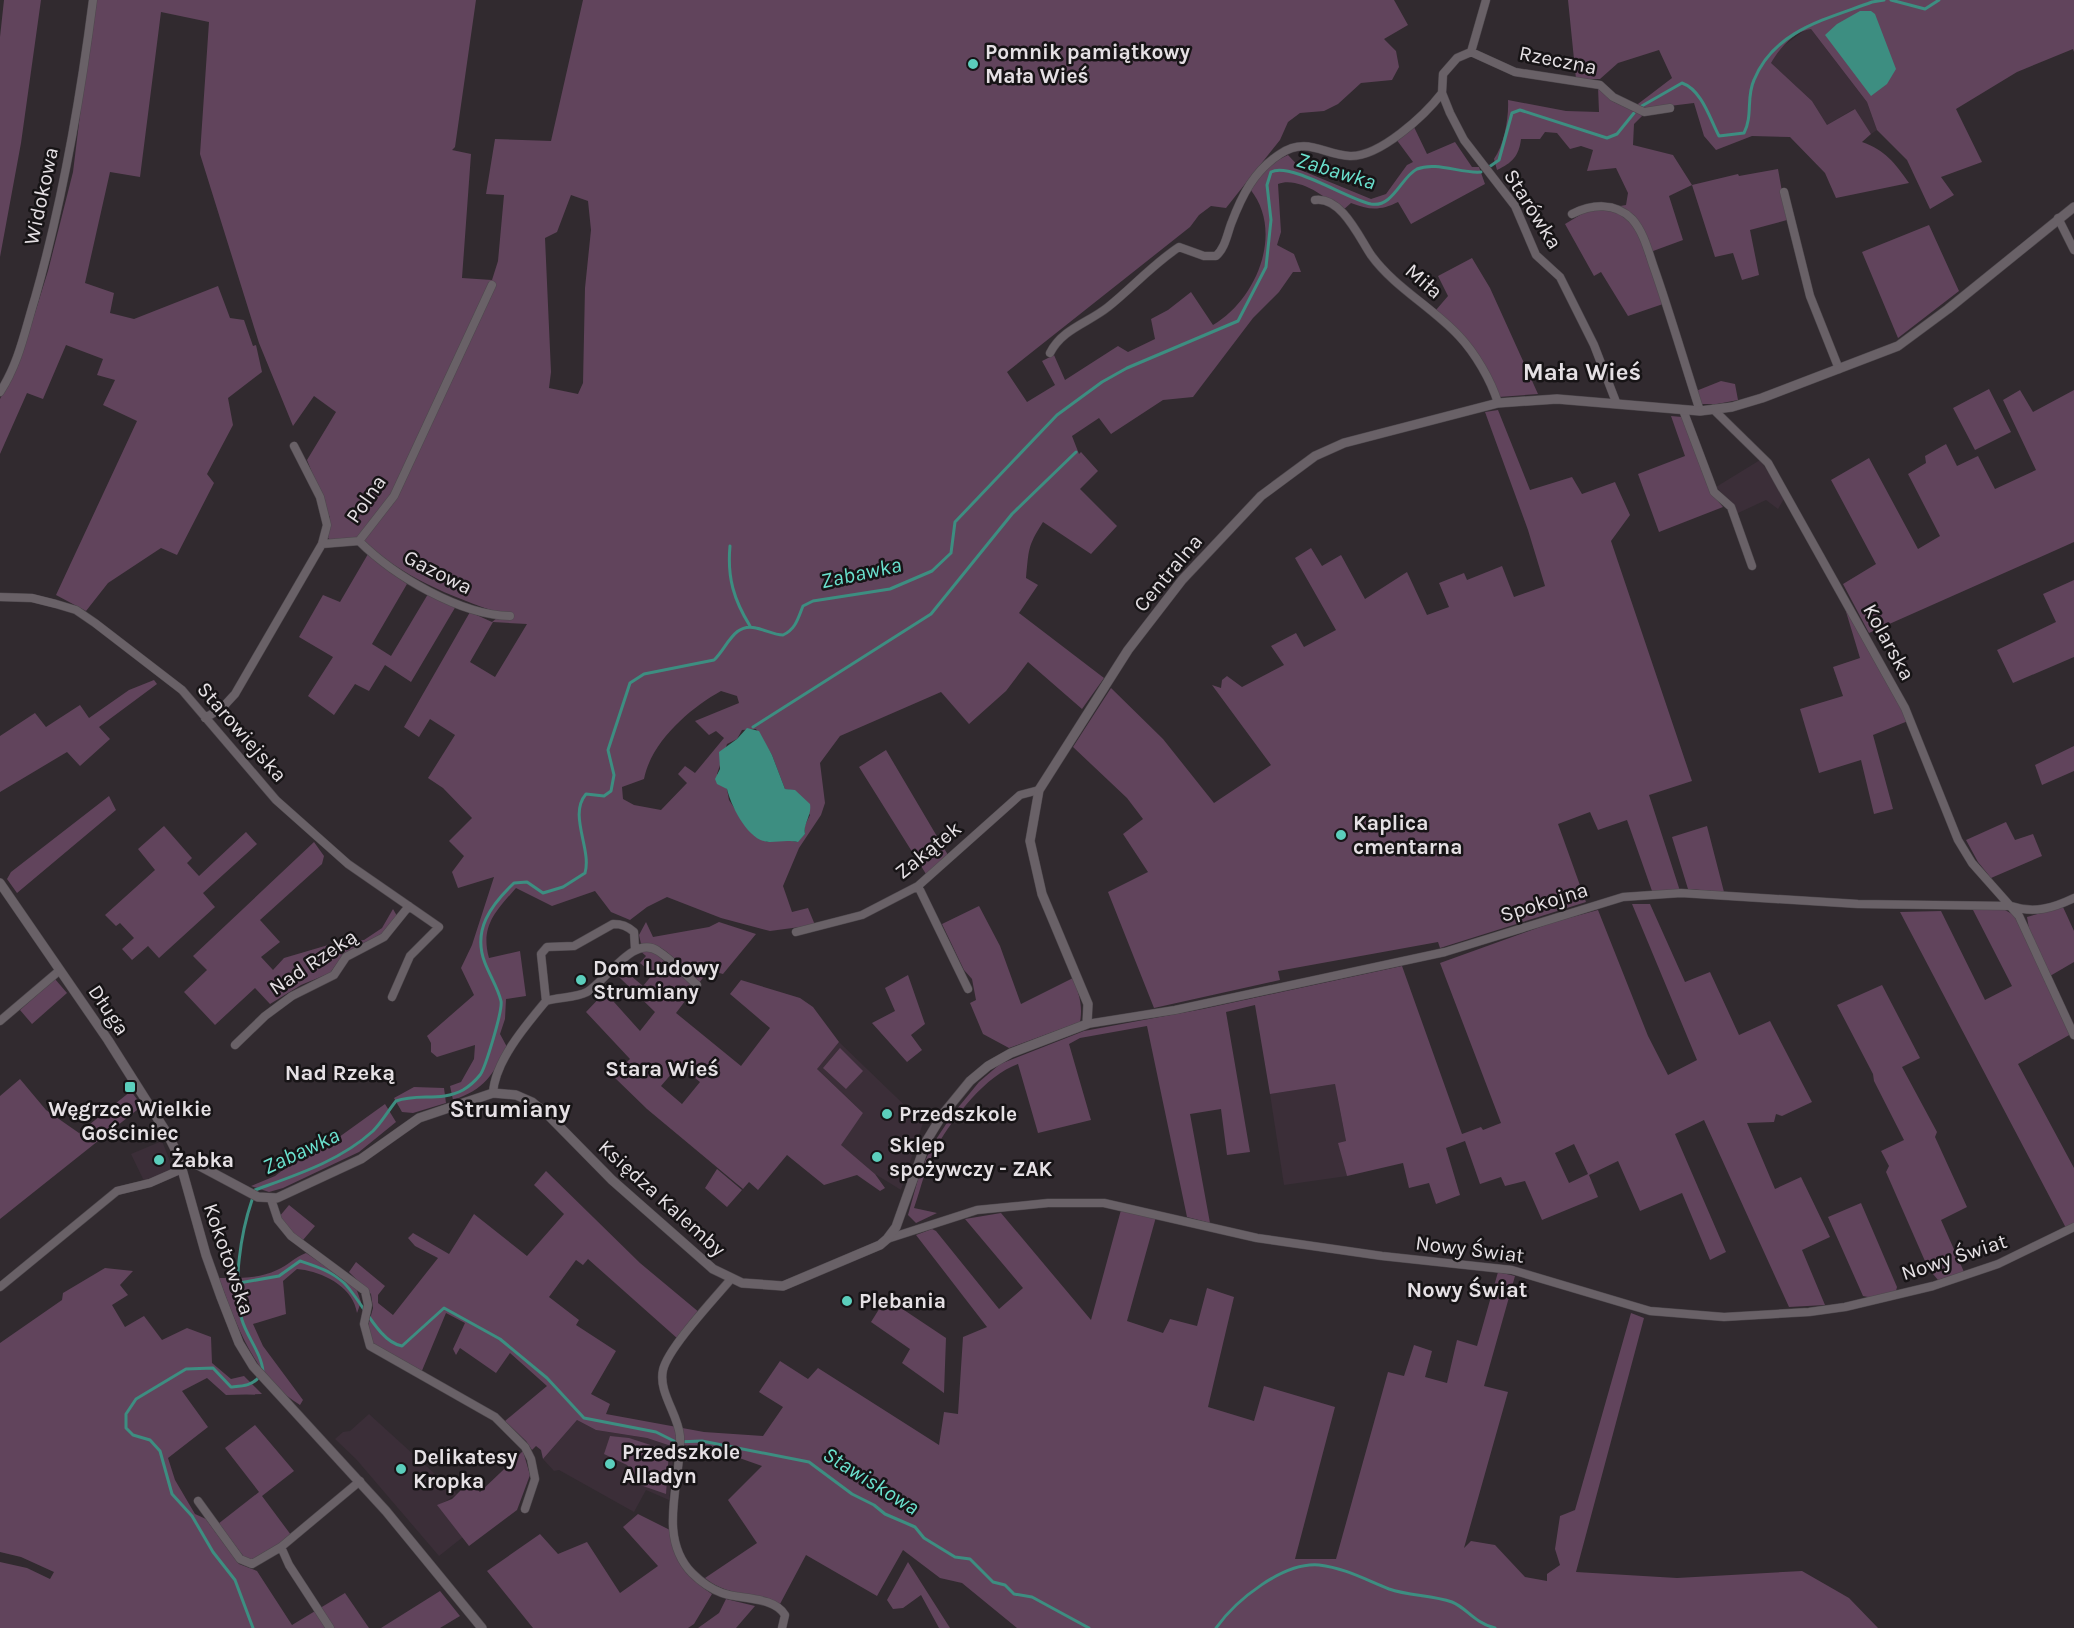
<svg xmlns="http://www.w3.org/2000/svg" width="2074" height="1628" viewBox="0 0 2074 1628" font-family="Karla,sans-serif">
<rect width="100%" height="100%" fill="#312a2f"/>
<path fill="#3b2e38" d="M1811,29L1867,102L1877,130L1871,134L1854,109L1827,125L1812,101L1770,63L1779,49L1805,30Z
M1760,460L1785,497L1778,509L1766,500L1736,514L1732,504L1716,487Z
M839,1042L923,1123L901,1190L875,1174L840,1145L863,1113L816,1068Z
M1335,1084L1346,1141L1339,1143L1347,1176L1284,1185L1270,1094Z
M162,1141L173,1169L144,1181L131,1154Z
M369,1414L457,1494L438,1506L463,1537L439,1556L356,1459L335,1439L343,1432L350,1431Z
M577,1420L596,1430L647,1438L674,1447L669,1500L646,1490L634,1512L559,1470L554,1471L543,1459Z"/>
<path fill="#61445c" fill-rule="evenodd" d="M4,0H41L21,143L0,257V37Z
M94,0H476L455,147L452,150L471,154L462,278L492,280L498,261L504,195L486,194L495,139L551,141L583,0H1394L1408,25L1384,39L1396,51L1399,67L1392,80L1361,83L1338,104L1324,111L1300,113L1288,122L1280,140L1226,208L1211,206L1199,215L1190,227L1007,372L1027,402L1055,385L1042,361L1054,355L1065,380L1118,346L1128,352L1155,339L1151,319L1168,310L1191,292L1213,325C1256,300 1285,232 1250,189C1260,173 1270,163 1288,155L1303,171L1371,199L1386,194L1407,165L1413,162L1396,139L1414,127L1427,154L1455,142L1472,167H1479L1485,184L1411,224L1398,202C1380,211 1369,210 1351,203L1342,211C1327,197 1298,176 1278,184L1281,232L1277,245L1294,254L1301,272H1293L1279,292L1253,318L1193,397L1163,400L1111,434L1099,418L1072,436L1079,454L1081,452L1098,471L1080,489L1117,526L1091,554L1043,522C1027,547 1029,550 1026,578L1038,585L1019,613L1104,678L1082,709L1028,662L1006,691L969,724L941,692L840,736L820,763L825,803L821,815L799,848L783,886L792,912L808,908L815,925L770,931L721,918L667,897L647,907L630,920L611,912L595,891L552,906L516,888C496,911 480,926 489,958L520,951L526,996L506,999L505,1019L500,1034L507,1047C492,1076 485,1089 453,1100L450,1086L461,1082L474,1059L475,1045L437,1057L431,1052V1043L427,1036L474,995L461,968L472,945L494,877L458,888L452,872L464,856L449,841L472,818L443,788L428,778L455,735L430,719L419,737L404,727L470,612L492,622L502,614C450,596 401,577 362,539L332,541L328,538L330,518L307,460L336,412L314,396L293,426L259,343L200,154L209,22L161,12L140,177L110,172L85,283L114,293L110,313L134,319L218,286L230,318L244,320L253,346L256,345L262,372L228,398L233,425L207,474L214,483L177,555L161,548L108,583L86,611L56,595L137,421L103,405L115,380L97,375L103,359L66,345L43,399L27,393L0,454V399L23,351L48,271L73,172ZM571,195L588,201L591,230L585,288L583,383L578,394L549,388L551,372L545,238L557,232ZM493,622L527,624L495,677L470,662ZM721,691L737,696L739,703L695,721L709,735L716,731L724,738L695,773L685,766L678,774L687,783L661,810L634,805L623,799L622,787L644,779C651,742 690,708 721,691ZM756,729L772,755L785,789L790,790L810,815L805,825V834L797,842L782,839L767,842L756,836L748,829L729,800L727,789L717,774L727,744L737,739L742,730Z
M1568,0H2074V52L2073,49L2017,72L1956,109L1982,162L1941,177L1954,195L1930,209L1907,160L1877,130L1867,102L1811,29C1794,31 1779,49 1771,63L1812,101L1827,125L1855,109L1871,134L1862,142C1885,150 1895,163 1909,183L1836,198L1825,173L1790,137L1752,136L1716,150L1704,136L1694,103L1653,108L1634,107L1672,78L1659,50L1618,63L1600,79H1576Z
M1598,87L1614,102L1643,115L1634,124L1633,145L1673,155L1692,185L1738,174L1739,176L1778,169L1787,220L1750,230L1759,275L1742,280L1733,253L1715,257L1692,185L1669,196L1683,240L1645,254L1663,304L1628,316L1601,272L1594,276L1565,224L1585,212L1626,205L1628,193L1616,168L1587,171L1593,150L1581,146L1570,149L1557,133L1545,132L1540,139H1521C1519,156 1512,163 1497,170L1494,159C1504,145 1509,118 1508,100L1566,111L1599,112Z
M1929,225L1959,291L1898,338L1862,252Z
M1472,258L1490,288L1538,394L1499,397L1494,384L1436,310L1448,296L1438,276Z
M1721,381L1735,384L1738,400L1717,404H1700L1696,391Z
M1989,389L2011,432L1975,450L1953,408Z
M2020,390L2033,412L2074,390V542L1869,633L1843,584L1876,564L1831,480L1869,458L1918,549L1940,536L1908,474L1926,463L1925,456L1946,444L1957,466L1978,456L1995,489L2036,470L2003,400Z
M1498,410L1530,490L1572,477L1582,494L1615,482L1630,515L1611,541L1692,781L1649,795L1680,891H1652L1627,820L1598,830L1590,812L1558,824L1586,902L1440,948L1438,942L1278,971L1280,980L1154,1008L1108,892L1148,872L1123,834L1143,819L1127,798L1073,747L1111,688L1163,739L1214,803L1271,765L1212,685L1221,688L1222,680L1227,676L1242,687L1284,665L1271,646L1296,633L1304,647L1336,630L1295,558L1311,548L1322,566L1341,555L1365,599L1407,572L1427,615L1449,607L1439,583L1464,573L1467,580L1502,566L1514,597L1545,586L1528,530L1485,412Z
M1671,416L1682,417L1712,494L1723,507L1659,532L1638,474L1685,456Z
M368,554L407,584L372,644L391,656L428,594L456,606L411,682L385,665L369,691L355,684L334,715L308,696L333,657L299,637L323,595L340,602Z
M2074,580V657L2013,683L1997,650L2056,622L2043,594Z
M1844,605L1908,721L1873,735L1893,809L1874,814L1861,760L1819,773L1800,709L1843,696L1833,667L1860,658Z
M154,680L157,684L99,727L110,739L80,766L67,752L0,792V736L35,713L46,727L80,705L89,718L129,690Z
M2074,746V771L2042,785L2035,765Z
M886,750L948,855L926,874L859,767Z
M109,796L116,810L17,893L7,879L11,872Z
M2006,822L2015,840L2033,834L2042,856L1991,878L1978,862L1966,840Z
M164,826L192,858L187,863L199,876L246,832L257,844L203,893L215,907L159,958L148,946L132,960L122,949L134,938L120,923L116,926L105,915L155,870L138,849Z
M1707,826L1724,892L1688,889L1672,837Z
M314,842L324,856L322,864L260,920L280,942L261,957L273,970L284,958L335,943L364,940L382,928L393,909L397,916L386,931L376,939L344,954L330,973L301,985L270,1004L255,988L215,1025L184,992L207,970L193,956Z
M1632,904H1650L1685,982L1710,972L1739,1035L1770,1021L1812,1102L1782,1116L1776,1114L1774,1122L1747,1123L1775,1189L1801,1177L1830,1237L1802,1250L1825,1305L1789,1307L1704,1120L1675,1134L1726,1252L1710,1260L1682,1193L1640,1211L1618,1161L1589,1175L1598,1197L1542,1220L1525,1181L1505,1186L1501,1177L1480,1184L1465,1141L1446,1148L1460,1195L1436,1204L1429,1183L1409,1188L1403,1163L1347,1176L1338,1143L1346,1141L1335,1084L1270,1094L1255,1005L1226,1012L1250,1152L1227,1155L1221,1109L1190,1114L1210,1223L1187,1217L1147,1026L1080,1038L1069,1044L1091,1120L1038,1133L1018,1064C986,1075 954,1117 937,1146C926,1164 921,1188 914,1208L937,1213L916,1223L908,1215L920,1172L933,1144L952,1115L979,1082L1000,1064L1084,1031L1203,1009L1402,966L1462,1134L1481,1127L1483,1130L1501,1123L1440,963L1554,922L1598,910L1648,1036L1668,1075L1697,1060ZM1574,1144L1588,1174L1569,1183L1555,1153Z
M979,906L1000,946L1021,1004L1073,978C1079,993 1083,1006 1080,1022L1009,1048L983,1034L970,1003L976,1000L972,979L964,970L942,924Z
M2063,907L2074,931V962L2050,976L2030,935L2027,917Z
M1973,910H2005L2014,915L2071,1034L2018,1064L2074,1168V1224L2066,1228L1900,912L1941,911L1985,1000L2012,986Z
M646,922L653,937L709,927L719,922L756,934L723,974L709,970L699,983C684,969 662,939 641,944L639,935Z
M639,950L653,951L695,988L676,1013L741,1066L770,1028L730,994L741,980L800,998L813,1007L839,1042L817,1069L863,1113L841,1145L875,1174L885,1188L880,1191L857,1175L824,1185L787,1155L758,1190L749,1182L743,1189L647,1109L613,1076L630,1059L586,1012L605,992L640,1031L655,1012L619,977L624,970L643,986L653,974L640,963L646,956ZM679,1065L700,1082L682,1104L661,1086Z
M908,975L925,1024L911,1035L922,1050L907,1062L872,1023L895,1011L885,988Z
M55,979L67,993L32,1024L20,1010Z
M1882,985L1920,1058L1902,1067L1937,1132L1935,1137L1967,1207L1941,1220L1964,1272L1938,1280L1928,1268L1886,1172L1889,1166L1881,1151L1904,1140L1874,1081L1873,1074L1837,1005Z
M840,1048L863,1071L846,1089L823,1068Z
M20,1079L46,1110L79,1133L131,1091L142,1106L0,1219V1096Z
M414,1087L444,1088L446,1103L413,1113L402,1112L394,1098Z
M385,1104L396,1122L359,1152L283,1188L269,1192L251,1186L275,1176L292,1163L328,1145Z
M717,1169L742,1190L727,1207L705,1188Z
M546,1171L640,1263L700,1313L678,1339L588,1259L583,1265L576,1260L549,1297L579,1320L576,1325L616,1351L591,1394L610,1404L606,1414L704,1432L763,1436L783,1407L759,1392L780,1361L808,1379L818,1368L939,1445L944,1412L958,1414L963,1337L987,1327L916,1235L932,1229L936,1231L999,1309L1023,1288L965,1219L1001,1213L1091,1320L1121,1210L1156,1217L1127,1321L1163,1333L1170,1319L1197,1326L1207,1288L1234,1297L1208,1407L1254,1421L1264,1386L1335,1407L1295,1559H1336L1388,1372L1404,1376L1414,1345L1432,1351L1425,1377L1447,1383L1457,1340L1477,1346L1498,1272L1515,1276L1484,1386L1508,1392L1464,1548L1471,1541L1495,1545L1525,1577L1547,1581V1574L1560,1565L1555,1549L1560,1516L1575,1510L1631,1313L1644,1318L1576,1572L1677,1578L1802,1571L1849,1598L1878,1628H1017L962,1583L940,1578L903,1550L877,1596L806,1555L780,1604C755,1593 726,1596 705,1578L757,1543L728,1500L762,1466L711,1448L675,1444L674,1447L647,1438L596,1430L577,1420L543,1459L541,1450L536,1446L532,1450L526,1441L505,1421L547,1386L510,1353L496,1373L460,1348L456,1355L453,1349L465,1323L446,1313L421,1373L372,1344L367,1330L373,1308L371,1294L349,1272L356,1262L385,1286L378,1295V1303L393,1315L438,1258L415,1246L408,1238L413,1233L449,1254L474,1214L527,1256L564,1214L534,1185Z
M1861,1203L1897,1287L1896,1291L1873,1298L1863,1296L1828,1217Z
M289,1205L315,1226L303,1240L289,1231L279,1217Z
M306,1253L355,1285L361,1302L357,1313C353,1286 321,1271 297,1269L283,1281L286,1314L253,1324L263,1346L303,1400L300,1405C255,1378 236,1325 219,1278C239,1278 258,1279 277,1270C287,1266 295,1257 306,1253Z
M105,1268L133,1271L120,1285L128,1295L112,1305L125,1327L144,1316L162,1340L187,1328L211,1337L212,1363L231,1379L244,1376L262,1394L226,1395L207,1378L182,1391L208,1427L168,1458L175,1480L195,1514L206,1519L239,1564L257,1571L292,1625L345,1593L369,1628H0V1562L27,1568L50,1579L54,1572L21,1557L0,1552V1343L62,1300L63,1293Z
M886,1298L946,1338L944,1393L902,1363L910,1349L871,1322Z
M255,1425L294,1471L262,1496L291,1535L255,1561L248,1562L218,1524L259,1492L225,1448Z
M610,1436L629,1438L669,1451L666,1494L643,1486L627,1465L604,1454Z
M523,1451L530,1475L517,1510L469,1546L437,1505L452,1499L466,1485H472L480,1492Z
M638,1514L670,1530C674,1560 687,1577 712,1594L694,1624L688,1628H533L487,1571L540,1534L558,1554L587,1542L620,1593L658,1566L623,1527Z
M908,1562L950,1628H939L921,1595L903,1608L893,1609L887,1600Z
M440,1591L460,1616L440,1628H381Z
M726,1599L755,1606L736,1628H698L719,1613Z"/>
<path fill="#3d8e81" d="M1860,11H1871L1875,14L1896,69L1887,84L1871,96L1825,35L1837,24Z
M747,728L759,731L772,755L785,789L795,790L810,804C812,816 803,823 805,834L798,842C786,840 780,842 770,842C749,843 731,806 727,789L717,784L715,779L720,769L719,752L737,739Z"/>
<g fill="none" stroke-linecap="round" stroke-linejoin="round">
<path stroke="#3d8e81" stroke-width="3" d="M1891,0L1925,9L1939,0
M1640,107L1682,83C1702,90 1710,119 1719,136L1744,133C1753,116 1746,97 1754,80C1774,30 1827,19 1872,2L1884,0
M1489,167L1499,160L1512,113L1520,110L1607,138L1617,134L1634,113
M730,546C727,578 734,600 750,626
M753,727L931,614L1012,514L1076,452
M255,1190C296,1175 340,1161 373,1131C382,1122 388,1111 396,1101C418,1093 441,1102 463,1090C468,1087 476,1080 480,1075C485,1069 503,1010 501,1001C498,988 490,976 485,963C472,930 491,905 514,883L527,882L543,893L563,887L585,873C592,849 568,815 586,794L604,796L611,791L614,775L608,750L630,683L644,674L714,660C727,648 734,622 756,628C766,630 774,635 783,635C796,629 798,618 803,606L813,601L890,589L932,571L951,553L955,522L1057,415L1102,382L1127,368L1238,321L1266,267L1271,220L1267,185L1271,172C1291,162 1347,199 1371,204C1393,208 1401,177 1417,169C1436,161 1462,174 1481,172
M252,1200C241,1232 232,1287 242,1320C247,1337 262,1354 263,1372
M239,1283L279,1276L300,1261C315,1266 331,1271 343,1282C362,1300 378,1342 402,1346L444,1308L500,1339L547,1378L584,1418L656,1432L676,1442L702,1441L809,1462L852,1494L874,1505L885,1514L915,1527L924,1538L955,1557L970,1559L993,1582L1005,1585L1014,1594L1032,1597L1089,1628
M253,1628L235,1580L213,1552L192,1516L172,1494L160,1451L150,1440L133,1435L126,1428V1414L136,1399L186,1369L213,1368L231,1387C242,1386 252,1386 259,1377
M1216,1628C1236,1600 1283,1562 1319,1565C1345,1568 1366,1580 1389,1589C1409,1596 1432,1595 1452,1602C1467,1608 1473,1622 1495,1628"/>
<defs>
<path id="minor" d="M1486,0L1471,52L1457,58L1443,74L1442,93L1450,113L1464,140L1515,206L1536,255L1560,277L1594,345L1616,402
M1471,52L1515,72L1600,85L1613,97L1644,112L1670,108
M1784,192L1810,296L1839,369
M1315,200C1341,196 1359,237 1371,255C1394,287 1432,307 1459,336C1475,353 1491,380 1498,403
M1572,214C1592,204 1615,202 1632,219C1643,231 1648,250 1653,265C1670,313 1684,362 1700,411
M2058,218L2074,250
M1050,353C1062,329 1088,323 1108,307C1132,288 1153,264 1179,247L1204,256H1216C1225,248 1227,235 1231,224C1242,195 1254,171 1280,154C1307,136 1324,155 1350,156C1380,157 1425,115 1442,93
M0,392C19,363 25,330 35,298C63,200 80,101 93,0
M1713,409L1768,463L1905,708L1958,840L1972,863L2019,916L2074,1035
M1683,410L1714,492L1731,507L1752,566
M359,541C394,576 460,615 510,616
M322,544L359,541L394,496L492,285
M0,597L32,598L56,604L76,610L95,623L182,690L276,800L348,864L439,927L410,956L392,997
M205,718L222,708L235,694L322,544L327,525L320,497L294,446
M918,886L968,989
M796,932L862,915L918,886L1020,795L1039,790
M546,1001L541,954L547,947L574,946L613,924C622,924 627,926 634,932L635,949
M0,1021L60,970
M1087,1024L1175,1010L1445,952L1623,897L1681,893L1858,904L2011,906C2034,914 2053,908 2074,898
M235,1045L265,1016L292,996L334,975L346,957L384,937L409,906
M493,1093C495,1061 526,1025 546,1001C558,997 576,998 587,992C607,980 634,934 658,951C672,960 685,974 697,985
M271,1199L278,1220L291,1236L365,1291L368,1305L364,1324L370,1346L495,1417L525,1447L531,1459L535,1479L525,1509
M887,1239L977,1210L1048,1203H1104L1257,1238L1382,1256L1512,1270L1650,1311L1724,1317L1809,1312L1845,1307L1933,1286L1998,1264L2074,1227
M731,1279C715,1298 668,1348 663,1370C658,1392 678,1414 680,1436C682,1480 656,1536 692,1573C700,1581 711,1589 722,1593C741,1600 774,1596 785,1615L782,1628
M0,1287L117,1191L150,1183L182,1169
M198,1501L240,1559L252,1564L281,1547L360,1481
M281,1547L289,1565L330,1628"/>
<path id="tertiary" d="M0,883L108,1040L168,1135L178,1155L206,1255L221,1297L239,1343L253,1366L386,1511L482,1628
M180,1163L198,1165L258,1197L277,1198L361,1159L419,1118L493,1093L516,1095L532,1102L549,1116L612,1180L713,1269L742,1283L783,1286L880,1245L887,1239L896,1227L927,1140L943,1114L970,1081L988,1066L1011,1053L1087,1024L1088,1004L1042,894L1030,841L1039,790L1128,650L1182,580L1261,496L1315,456L1344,443L1498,403L1557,399L1700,411L1732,407L1762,398L1898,346L1948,309L2074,207"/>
</defs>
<use href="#minor" stroke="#4e484d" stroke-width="9"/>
<use href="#tertiary" stroke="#4e484d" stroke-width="10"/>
<use href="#minor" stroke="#696167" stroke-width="8"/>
<use href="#tertiary" stroke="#696167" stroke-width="9"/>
</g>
<g fill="#5bcebc" stroke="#171416" stroke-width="2">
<circle cx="973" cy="64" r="6"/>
<circle cx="1341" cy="835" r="6"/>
<circle cx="581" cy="980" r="6"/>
<rect x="124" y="1081" width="12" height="12" rx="3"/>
<circle cx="887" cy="1114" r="6"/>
<circle cx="877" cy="1157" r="6"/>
<circle cx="159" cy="1160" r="6"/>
<circle cx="847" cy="1301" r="6"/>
<circle cx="610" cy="1464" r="6"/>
<circle cx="401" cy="1469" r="6"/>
</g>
<g text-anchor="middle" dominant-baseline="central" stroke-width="5" stroke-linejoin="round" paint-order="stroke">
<g font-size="21" font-weight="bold" fill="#e5e0e4" stroke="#171416" text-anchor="start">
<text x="985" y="52">Pomnik pamiątkowy<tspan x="985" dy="24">Mała Wieś</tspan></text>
<text x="1353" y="823">Kaplica<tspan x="1353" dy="24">cmentarna</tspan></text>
<text x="593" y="968">Dom Ludowy<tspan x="593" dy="24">Strumiany</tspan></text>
<text x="130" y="1109" text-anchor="middle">Węgrzce Wielkie<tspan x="130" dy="24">Gościniec</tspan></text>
<text x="899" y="1114">Przedszkole</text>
<text x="889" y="1145">Sklep<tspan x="889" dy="24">spożywczy - ZAK</tspan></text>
<text x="171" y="1160">Żabka</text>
<text x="859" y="1301">Plebania</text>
<text x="622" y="1452">Przedszkole<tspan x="622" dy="24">Alladyn</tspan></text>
<text x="413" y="1457">Delikatesy<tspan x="413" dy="24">Kropka</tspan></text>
</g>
<g font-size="21" fill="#e5e0e4" stroke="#171416">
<text transform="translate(1558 60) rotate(11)">Rzeczna</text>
<text transform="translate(41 196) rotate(-78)">Widokowa</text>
<text transform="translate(1533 209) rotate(58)">Starówka</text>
<text transform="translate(1424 281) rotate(41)">Miła</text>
<text transform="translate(366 499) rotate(-55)">Polna</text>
<text transform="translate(438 572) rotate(27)">Gazowa</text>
<text transform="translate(1168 573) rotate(-50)">Centralna</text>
<text transform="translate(1889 642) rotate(61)">Kolarska</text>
<text transform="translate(242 732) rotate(49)">Starowiejska</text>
<text transform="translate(928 850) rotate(-39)">Zakątek</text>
<text transform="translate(1544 902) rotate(-17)">Spokojna</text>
<text transform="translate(313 962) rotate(-34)">Nad Rzeką</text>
<text transform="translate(109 1010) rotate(56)">Długa</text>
<text transform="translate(662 1198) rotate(42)">Księdza Kalemby</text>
<text transform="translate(1470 1249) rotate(7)">Nowy Świat</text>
<text transform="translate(1954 1257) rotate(-18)">Nowy Świat</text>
<text transform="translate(229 1259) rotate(71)">Kokotowska</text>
</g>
<g font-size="22" font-style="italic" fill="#6ae1ce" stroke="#171416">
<text transform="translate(1336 171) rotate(17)">Zabawka</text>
<text transform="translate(861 573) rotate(-12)">Zabawka</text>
<text transform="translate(301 1151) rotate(-25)">Zabawka</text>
<text transform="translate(871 1481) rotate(32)">Stawiskowa</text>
</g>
<g font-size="22" font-weight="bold" fill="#e5e0e4" stroke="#171416">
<text x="662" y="1069">Stara Wieś</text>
<text x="340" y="1073">Nad Rzeką</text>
<text x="1467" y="1290">Nowy Świat</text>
</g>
<g font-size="24" font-weight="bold" fill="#e5e0e4" stroke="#171416">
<text x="1582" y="372">Mała Wieś</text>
<text x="510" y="1109">Strumiany</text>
</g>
</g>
</svg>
